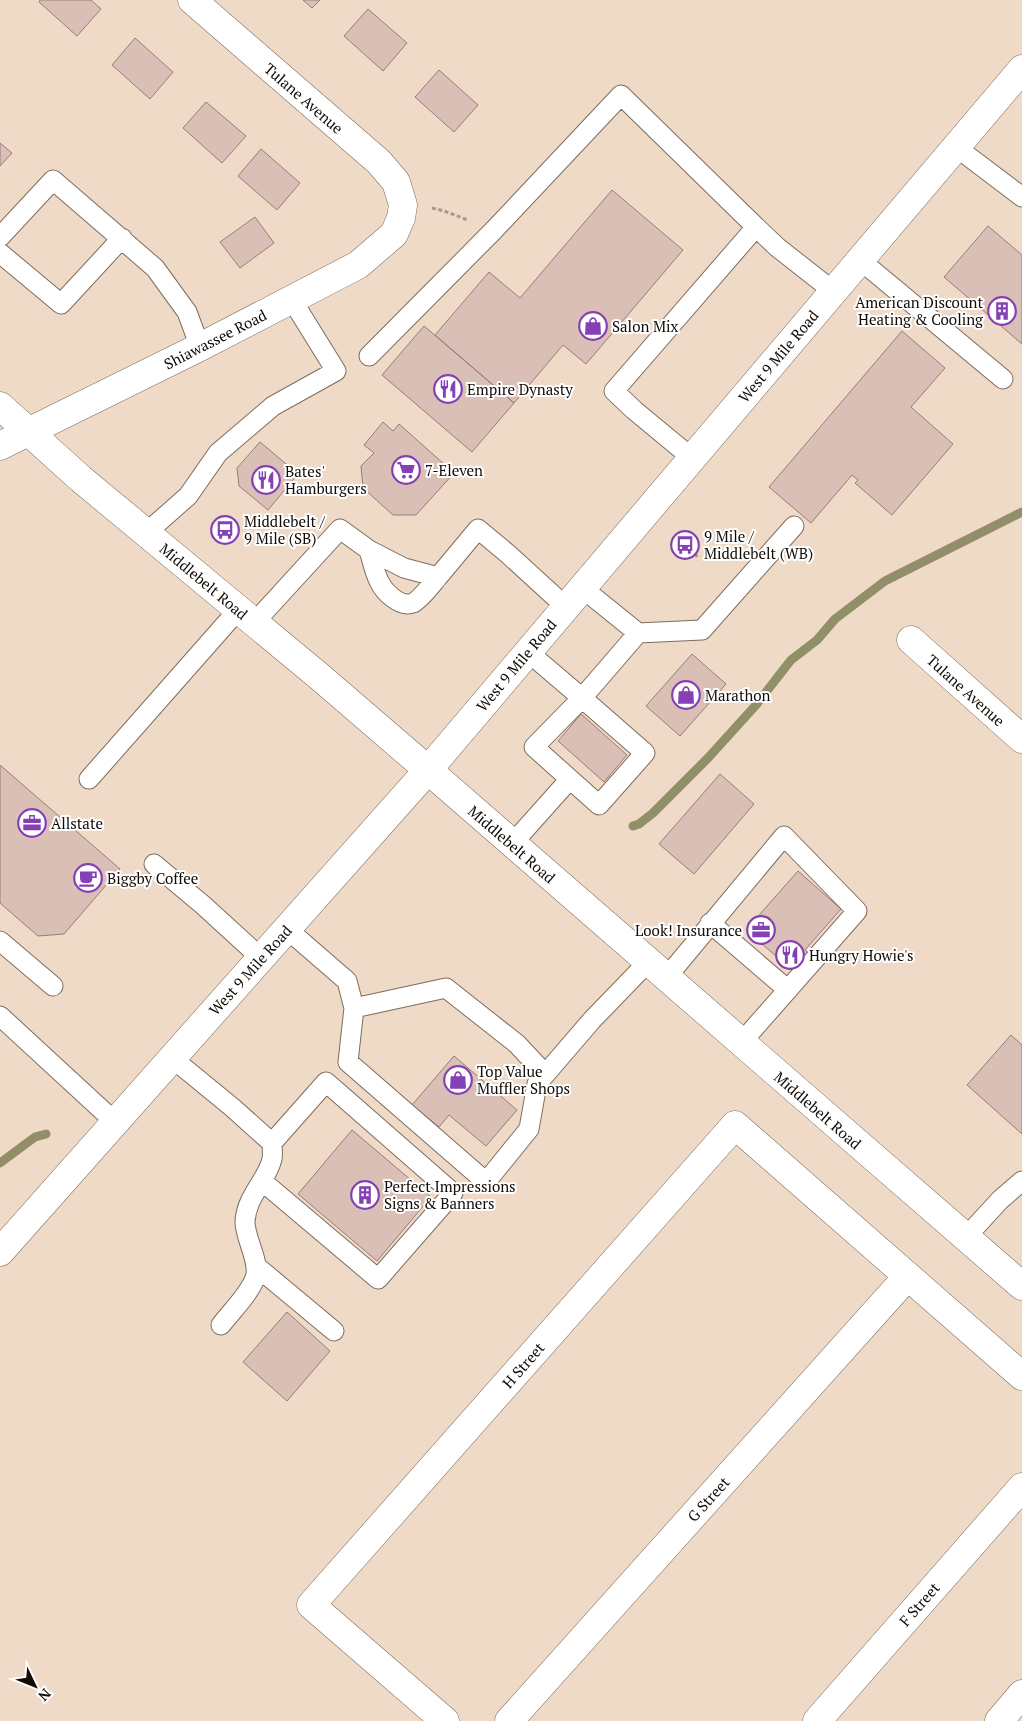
<svg xmlns="http://www.w3.org/2000/svg" width="1022" height="1721" viewBox="0 0 1022 1721" font-family="'PT Serif',serif">
<rect width="100%" height="100%" fill="#efdac8"/>
<g fill="none" stroke-linecap="round" stroke-linejoin="round">
<path stroke="#908f67" stroke-width="9" d="M633,826L639,824L653,813L708,758L756,705L791,660L817,640L835,619L885,581L1022,512
M0,1163L35,1137L46,1134"/>
</g>
<path fill="#dabfb6" stroke="#977e75" d="M40,0H91L101,9L77,36L39,2Z
M303,0H320L312,8Z
M368,9L407,43L383,71L344,36Z
M135,38L173,72L150,99L112,65Z
M439,70L478,105L454,132L415,97Z
M206,102L246,136L222,163L183,128Z
M0,143L12,153L0,166Z
M261,149L300,183L277,210L238,176Z
M612,190L683,250L586,364L563,345L514,403L435,335L489,272L520,298Z
M255,217L274,243L240,268L220,242Z
M988,226L1022,255V344L944,277Z
M424,326L514,403L472,452L382,375Z
M902,331L945,368L911,407L953,444L892,515L855,483L858,480L852,475L811,523L769,487Z
M383,422L393,431L399,424L454,473L416,515H393L363,488L361,466L374,453L364,445Z
M260,442L298,474L268,510L239,486L237,468Z
M692,654L726,684L680,736L646,706Z
M581,714L627,755L604,782L558,741Z
M0,765L120,869L64,934L38,936L0,903Z
M720,774L754,804L694,874L659,844Z
M798,871L841,909L805,950L809,953L793,971L746,930Z
M1011,1035L1022,1045V1134L967,1085Z
M454,1056L517,1110L486,1146L449,1115L439,1127L412,1105Z
M352,1130L431,1197L377,1261L298,1194Z
M287,1312L330,1351L287,1401L243,1362Z"/>
<g fill="none" stroke-linecap="round" stroke-linejoin="round">
<defs>
<path id="service" d="M956,147L1022,197
M0,237L53,180L155,268L187,312L200,347
M0,253L61,304L122,238
M860,260L1003,379
M369,356L494,230L621,95L756,227
M692,458L634,410L614,391L756,227L777,247L833,291
M146,533L188,496L218,453L273,406L336,371L292,300
M369,550C372,560 374,571 379,581C384,592 400,608 413,603C421,599 432,584 438,577
M254,623L340,529L369,550L404,568L438,577L478,529L508,554L566,607
M638,633L702,630L794,526
M528,652L582,698L534,747L599,805L645,753L582,698L638,633L581,587
M89,779L238,610
M512,844L570,779
M154,864L203,905L261,958
M710,923L788,990
M287,929L347,981L354,1008L348,1062L486,1182L529,1129L537,1084L592,1020L648,962
M0,941L53,986
M666,978L784,836L857,911L741,1043
M354,1008L446,988L517,1044L545,1074
M0,1016L115,1122
M172,1058L233,1108L272,1143C272,1148 273,1154 272,1159C267,1181 246,1196 245,1222C245,1239 261,1263 255,1278C250,1293 231,1312 221,1325
M262,1181L378,1279L453,1193L326,1082L272,1143
M966,1237L1000,1200L1022,1181
M256,1266L334,1331"/>
<path id="minor" d="M30,431L200,347L358,265L394,234L401,218L403,205L396,182L379,162L192,0
M911,640L1022,739
M445,1721L311,1605L735,1125L1022,1376
M509,1721L907,1277
M817,1721L1022,1487
M999,1721L1022,1694"/>
<path id="tertiary" d="M0,406L81,479L320,677L428,770L1022,1286
M0,446L30,431
M0,1252L428,770L1022,69"/>
</defs>
<use href="#service" stroke="#7e6c5c" stroke-width="21"/>
<use href="#minor" stroke="#7e6c5c" stroke-width="29"/>
<use href="#tertiary" stroke="#7e6c5c" stroke-width="29"/>
<path stroke="#a9998b" stroke-width="3" stroke-dasharray="4 2.5" stroke-linecap="butt" d="M432,208L444,211L468,220
M685,545L699,558"/>
<use href="#service" stroke="#fff" stroke-width="19"/>
<use href="#minor" stroke="#fff" stroke-width="28"/>
<use href="#tertiary" stroke="#fff" stroke-width="28"/>
</g>
<defs>
<symbol id="building-ring" viewBox="-11 -11 22 22"><circle r="9.5" fill="#fff" stroke="#8440b4" stroke-width="1.5"/><path d="M-4-6H4V6H1V3H-1V6H-4ZM-2.5-4.3h1.7v1.8h-1.7ZM.8-4.3h1.7v1.8H.8ZM-2.5-1h1.7V.8h-1.7ZM.8-1h1.7V.8H.8Z" fill="#8440b4"/></symbol>
<symbol id="shop-ring" viewBox="-11 -11 22 22"><circle r="9.5" fill="#fff" stroke="#8440b4" stroke-width="1.5"/><path d="M-5-2.5h2.3a2.7 3.5 0 0 1 5.4 0H5L5.5 6h-11ZM-1.5-2.5h3a1.5 2.3 0 0 0-3 0Z" fill="#8440b4"/></symbol>
<symbol id="restaurant-ring" viewBox="-11 -11 22 22"><circle r="9.5" fill="#fff" stroke="#8440b4" stroke-width="1.5"/><path d="M-5-6h1v4h1v-4h1v4h1v-4h1v5L-1.5 .5V6h-2V.5L-5-1ZM5-6V6H3V1.5H1.5Q1.5-4 5-6Z" fill="#8440b4"/></symbol>
<symbol id="supermarket-ring" viewBox="-11 -11 22 22"><circle r="9.5" fill="#fff" stroke="#8440b4" stroke-width="1.5"/><path d="M-6-5.5h2.5l.6 2H6L4.5 2H-2.5L-4.4-4H-6ZM-1.5 3.2a1.3 1.3 0 1 0 .1 0ZM3 3.2a1.3 1.3 0 1 0 .1 0Z" fill="#8440b4"/></symbol>
<symbol id="bus-ring" viewBox="-11 -11 22 22"><circle r="9.5" fill="#fff" stroke="#8440b4" stroke-width="1.5"/><path d="M-5-6H5V4H4V6H2V4H-2V6H-4V4H-5ZM-3.5-4V0h7V-4ZM-3.5 1.2v1.5H-2V1.2ZM2 1.2v1.5H3.5V1.2Z" fill="#8440b4"/></symbol>
<symbol id="office-ring" viewBox="-11 -11 22 22"><circle r="9.5" fill="#fff" stroke="#8440b4" stroke-width="1.5"/><path d="M-6-3h4V-5.5h4V-3h4V5H-6ZM-1-4.5V-3h2v-1.5ZM-6 0V1H6V0Z" fill="#8440b4"/></symbol>
<symbol id="cafe-ring" viewBox="-11 -11 22 22"><circle r="9.5" fill="#fff" stroke="#8440b4" stroke-width="1.5"/><path d="M-5.5-4.5H6V0H3Q3 3.5 0 3.5H-2.5Q-5.5 3.5-5.5 0ZM3-3.2v2h1.7v-2ZM-6 4.5H4V6H-6Z" fill="#8440b4"/></symbol>
</defs>
<g fill-rule="evenodd">
<use href="#building-ring" x="986" y="295" width="32" height="32"/>
<use href="#shop-ring" x="577" y="310" width="32" height="32"/>
<use href="#restaurant-ring" x="432" y="373" width="32" height="32"/>
<use href="#supermarket-ring" x="390" y="454" width="32" height="32"/>
<use href="#restaurant-ring" x="250" y="464" width="32" height="32"/>
<use href="#bus-ring" x="209" y="514" width="32" height="32"/>
<use href="#bus-ring" x="669" y="529" width="32" height="32"/>
<use href="#shop-ring" x="670" y="679" width="32" height="32"/>
<use href="#office-ring" x="16" y="807" width="32" height="32"/>
<use href="#cafe-ring" x="72" y="862" width="32" height="32"/>
<use href="#office-ring" x="745" y="914" width="32" height="32"/>
<use href="#restaurant-ring" x="774" y="939" width="32" height="32"/>
<use href="#shop-ring" x="442" y="1064" width="32" height="32"/>
<use href="#building-ring" x="349" y="1179" width="32" height="32"/>
</g>
<g text-anchor="middle" dominant-baseline="central" stroke-width="4" stroke-linejoin="round" paint-order="stroke">
<g font-size="15" fill="#110b05" stroke="#fff">
<text transform="translate(304 98) rotate(41)">Tulane Avenue</text>
<text transform="translate(215 339) rotate(-27)">Shiawassee Road</text>
<text transform="translate(778 356) rotate(-50)">West 9 Mile Road</text>
<text transform="translate(204 581) rotate(40)">Middlebelt Road</text>
<text transform="translate(516 665) rotate(-50)">West 9 Mile Road</text>
<text transform="translate(966 690) rotate(42)">Tulane Avenue</text>
<text transform="translate(512 844) rotate(41)">Middlebelt Road</text>
<text transform="translate(250 970) rotate(-48)">West 9 Mile Road</text>
<text transform="translate(818 1110) rotate(41)">Middlebelt Road</text>
<text transform="translate(523 1365) rotate(-49)">H Street</text>
<text transform="translate(708 1499) rotate(-48)">G Street</text>
<text transform="translate(919 1604) rotate(-49)">F Street</text>
</g>
<g font-size="15" fill="#110b05" stroke="#fff" text-anchor="start">
<text x="983" y="302" text-anchor="end">American Discount<tspan x="983" dy="17">Heating &amp; Cooling</tspan></text>
<text x="612" y="326">Salon Mix</text>
<text x="467" y="389">Empire Dynasty</text>
<text x="425" y="470">7-Eleven</text>
<text x="285" y="471">Bates'<tspan x="285" dy="17">Hamburgers</tspan></text>
<text x="244" y="521">Middlebelt /<tspan x="244" dy="17">9 Mile (SB)</tspan></text>
<text x="704" y="536">9 Mile /<tspan x="704" dy="17">Middlebelt (WB)</tspan></text>
<text x="705" y="695">Marathon</text>
<text x="51" y="823">Allstate</text>
<text x="107" y="878">Biggby Coffee</text>
<text x="742" y="930" text-anchor="end">Look! Insurance</text>
<text x="809" y="955">Hungry Howie's</text>
<text x="477" y="1071">Top Value<tspan x="477" dy="17">Muffler Shops</tspan></text>
<text x="384" y="1186">Perfect Impressions<tspan x="384" dy="17">Signs &amp; Banners</tspan></text>
</g>
</g>
<g transform="translate(35 1686) rotate(133)" stroke="#ffffff" stroke-width="4" paint-order="stroke">
<path d="M0-4L9 19L0 12L-9 19Z" fill="#110b05"/>
<text y="-8" font-size="14" font-weight="bold" text-anchor="middle" fill="#110b05">N</text>
</g>
</svg>
